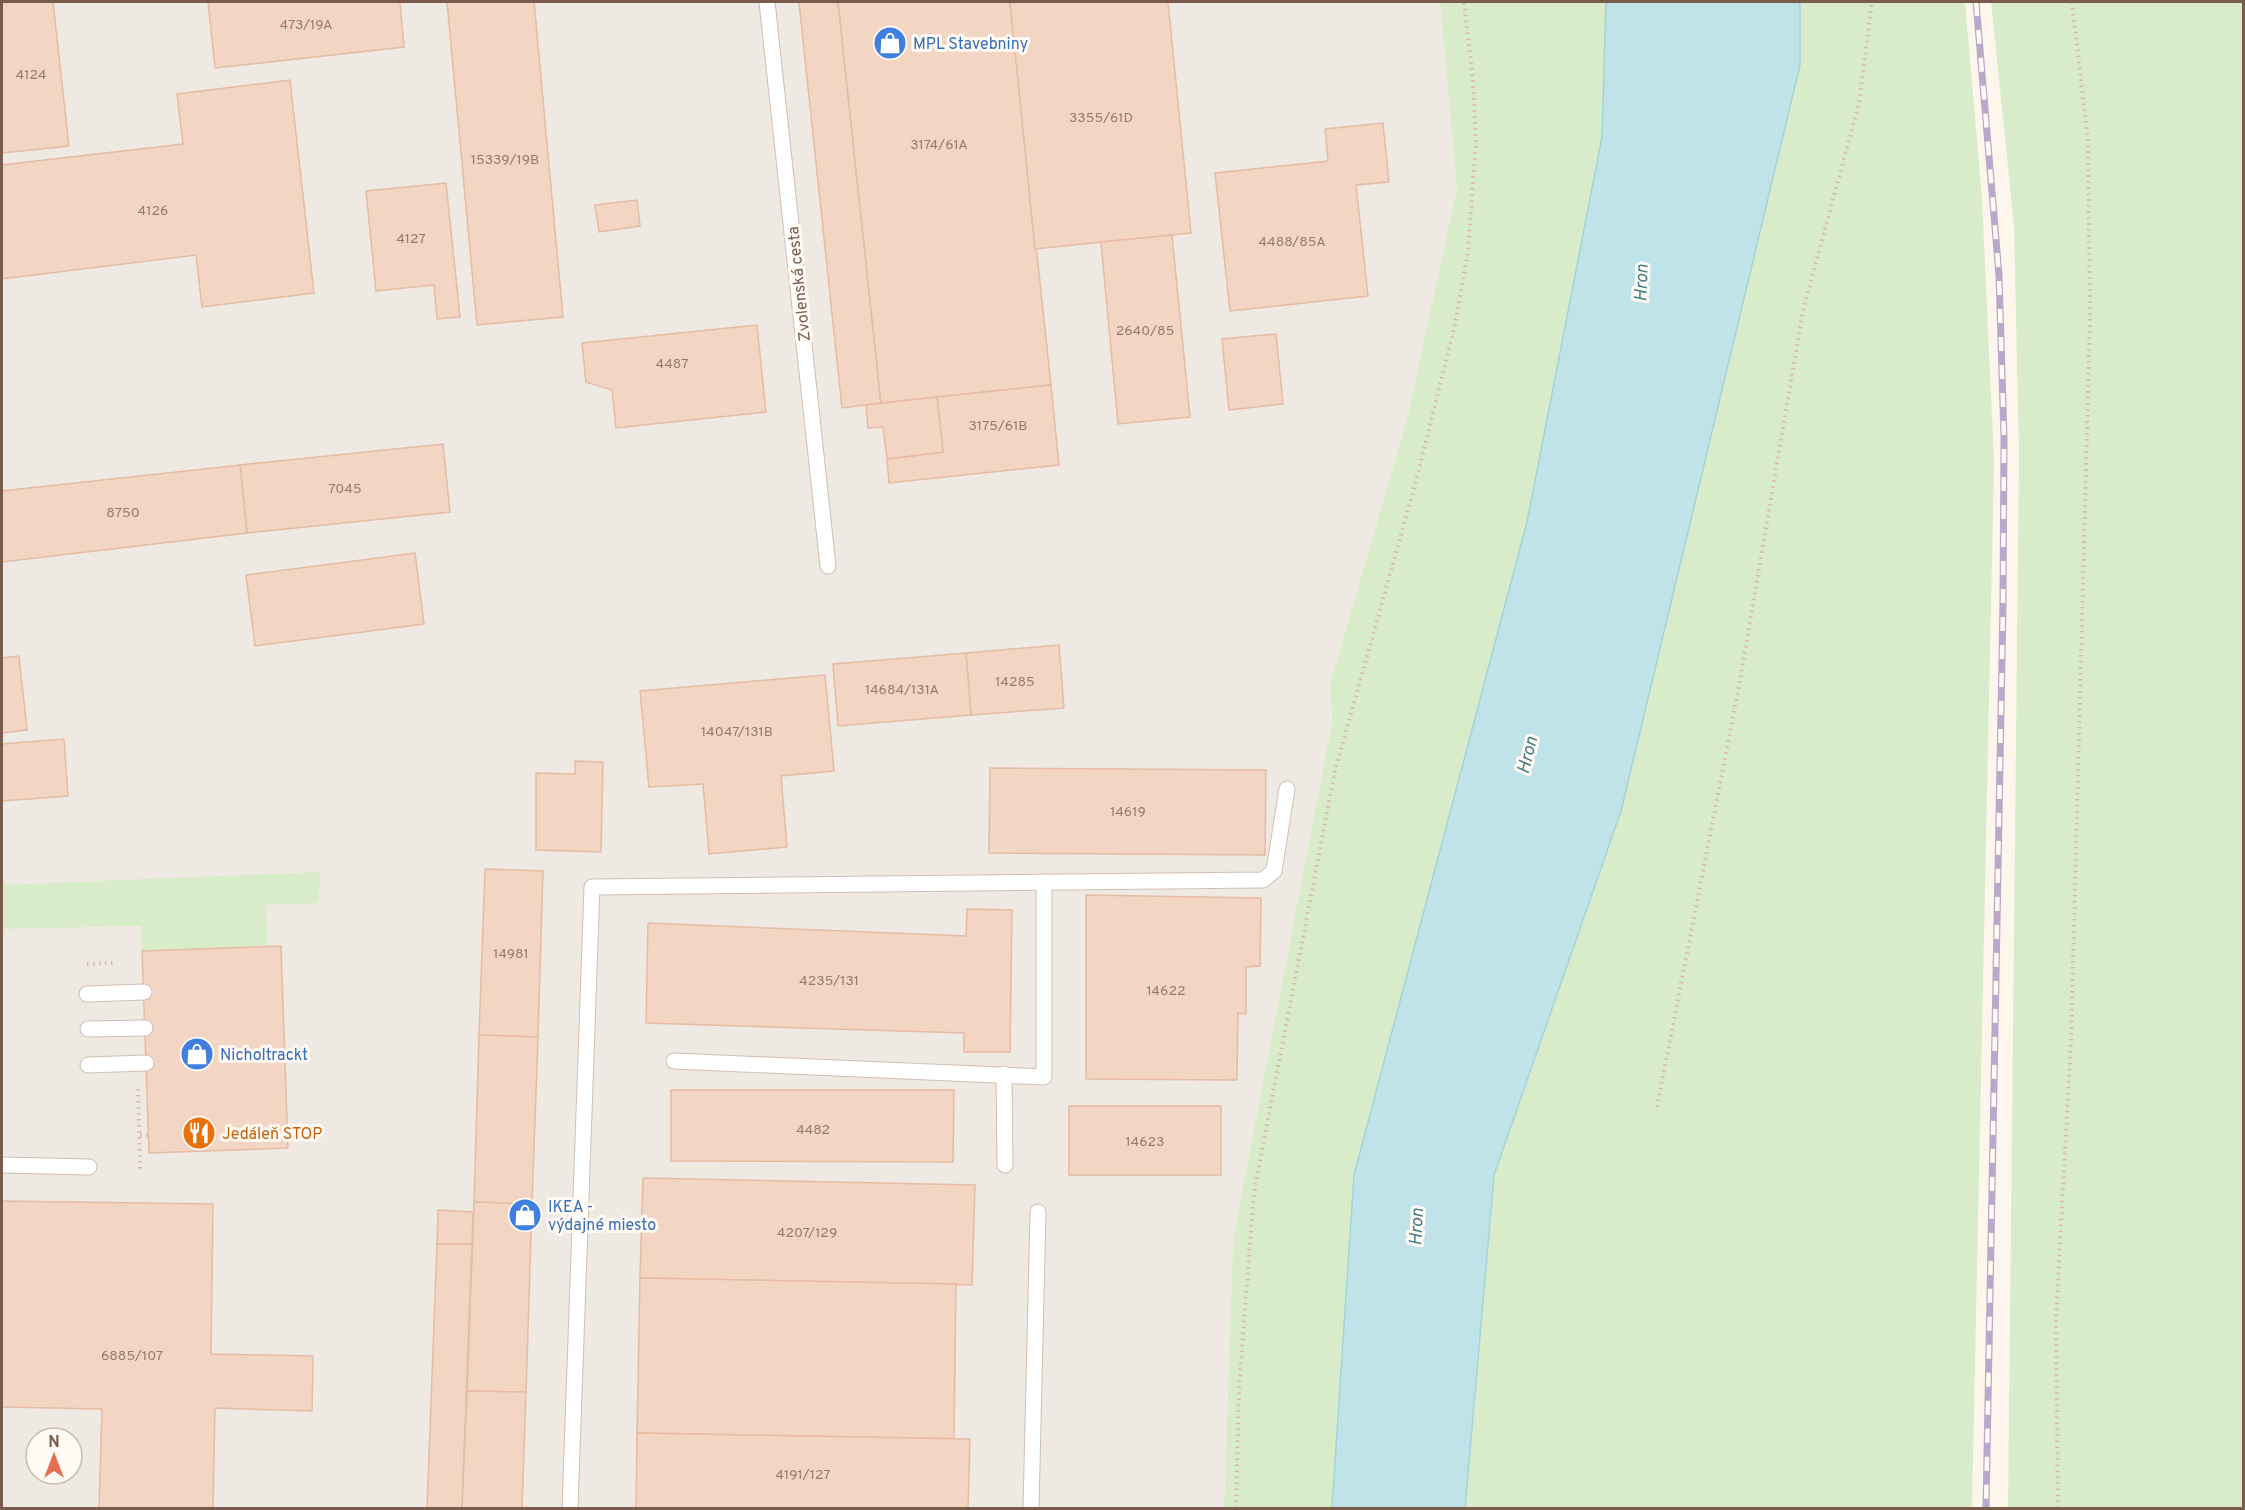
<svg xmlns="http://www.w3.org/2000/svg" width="2245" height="1510" viewBox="0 0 2245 1510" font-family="Overpass,sans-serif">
	<rect width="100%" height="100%" fill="#fdf6ec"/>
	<path fill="#efe9e4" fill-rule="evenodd" d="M 2,2 L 1440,2 L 1457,188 L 1407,419 L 1330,684 L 1332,722 L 1233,1239 L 1224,1508 L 2,1508 ZM 36,1438 L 72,1438 L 72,1474 L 36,1474 Z"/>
	<g fill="#d8ecc9">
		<polygon points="1440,2 1606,2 1602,137 1527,522 1354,1175 1332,1508 1224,1508 1233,1239 1332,722 1330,684 1407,419 1457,188"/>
		<polygon points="1800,2 1965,2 1982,198 1994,461 1972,1508 1465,1508 1494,1175 1621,811 1800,65"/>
		<polygon points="1991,2 2243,2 2243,1508 2008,1508 2019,455 2014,226"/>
		<polygon points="320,872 319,903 266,905 267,946 142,951 141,926 2,929 2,885"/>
	</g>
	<polygon fill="#bfe3e8" stroke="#a5d3da" stroke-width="1.5" points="1606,2 1800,2 1800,65 1621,811 1494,1175 1465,1508 1332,1508 1354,1175 1527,522 1602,137"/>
	<g fill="#f3d5c3" stroke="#e6bba3" stroke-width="1.5">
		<polygon points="2,2 53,2 69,146 2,153"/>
		<polygon points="208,2 400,2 404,47 215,68"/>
		<polygon points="447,2 534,2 563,317 477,325"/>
		<polygon points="799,2 838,2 881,403 842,408"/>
		<polygon points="838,2 1010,2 1051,385 881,403"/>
		<polygon points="1010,2 1168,2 1191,233 1035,249"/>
		<polygon points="290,80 314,293 202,307 196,255 2,279 2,165 183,144 177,94"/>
		<polygon points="1383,123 1389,182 1356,185 1368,296 1230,311 1215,173 1328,161 1325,129"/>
		<polygon points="446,183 460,317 437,319 434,285 376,291 366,191"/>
		<polygon points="637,200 640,226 599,232 595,205"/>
		<polygon points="1172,235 1190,417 1118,424 1101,242"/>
		<polygon points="757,325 766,412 616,428 612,390 586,382 582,343"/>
		<polygon points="1276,334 1283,404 1229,410 1222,339"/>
		<polygon points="1051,385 1059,465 889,483 887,459 943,452 937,397"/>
		<polygon points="937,397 943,452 887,459 883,427 868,428 866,405"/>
		<polygon points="443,444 450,512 247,533 240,465"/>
		<polygon points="240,465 247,533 2,562 2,491"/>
		<polygon points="415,553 424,624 255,646 246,575"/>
		<polygon points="1059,645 1064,708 971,715 966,653"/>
		<polygon points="966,653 971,715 838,726 833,664"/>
		<polygon points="19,656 27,730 2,733 2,658"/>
		<polygon points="825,675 834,771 781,776 787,847 709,854 703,784 649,787 640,691"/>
		<polygon points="64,739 68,796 2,801 2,744"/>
		<polygon points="575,761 603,762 601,852 536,850 536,773 575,774"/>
		<polygon points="990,768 1266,770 1265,855 989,853"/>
		<polygon points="485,869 543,871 538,1037 479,1035"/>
		<polygon points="1086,895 1261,898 1260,966 1246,967 1246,1014 1238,1013 1237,1080 1086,1079"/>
		<polygon points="967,909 1012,910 1010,1052 964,1052 964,1033 646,1023 648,923 966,936"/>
		<polygon points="281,946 288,1148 149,1153 142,951"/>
		<polygon points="479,1035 538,1037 532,1204 474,1202"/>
		<polygon points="671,1090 954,1090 953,1162 671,1161"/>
		<rect x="1069" y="1106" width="152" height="69"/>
		<polygon points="643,1178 975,1185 972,1285 640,1278"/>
		<polygon points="2,1201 213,1204 211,1354 313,1356 312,1411 215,1408 213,1508 99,1508 102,1409 2,1407"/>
		<polygon points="474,1202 532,1204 526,1392 467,1391"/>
		<polygon points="438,1210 473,1212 472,1244 437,1244"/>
		<polygon points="437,1244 472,1244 462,1508 427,1508"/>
		<polygon points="640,1278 956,1284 954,1439 637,1433"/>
		<polygon points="467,1391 526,1392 522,1508 462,1508"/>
		<polygon points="637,1433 970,1439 968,1508 636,1508"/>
	</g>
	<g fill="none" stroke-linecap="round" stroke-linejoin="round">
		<defs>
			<g id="service">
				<polyline points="767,2 828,566"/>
				<polyline points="87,994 144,992"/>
				<polyline points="88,1029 145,1028"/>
				<polyline points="674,1061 1044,1077 1044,882"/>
				<polyline points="88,1065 146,1063"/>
				<polyline points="1004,1074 1005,1165"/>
				<polyline points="2,1165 89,1167"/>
				<polyline points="570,1508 592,887 1263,880 1274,871 1287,789"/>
				<polyline points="1031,1508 1038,1212"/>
			</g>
		</defs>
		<use href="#service" stroke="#d1beb0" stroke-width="17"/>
		<g stroke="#d9b8a5" stroke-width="4" stroke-dasharray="1.5 4.5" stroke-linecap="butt">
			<polyline points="87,964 114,963"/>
			<polyline points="138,1089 140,1169"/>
			<polyline points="1657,1107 1739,686 1803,311 1859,103 1872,2"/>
			<polyline points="140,1135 149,1135"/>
			<polyline points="1236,1508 1239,1387 1254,1192 1335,771 1419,470 1455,325 1468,252 1476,142 1473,81 1464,2"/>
			<polyline points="2058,1508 2056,1318 2071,1040 2090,316 2088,141 2072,2"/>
		</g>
		<use href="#service" stroke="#fff" stroke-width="15"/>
		<defs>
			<polyline id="rail" points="1976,2 1999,275 2004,439 2003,604 1986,1508"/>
		</defs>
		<use href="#rail" stroke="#b9a8c9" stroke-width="7"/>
		<use href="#rail" stroke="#fffaf3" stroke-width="4.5" stroke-dasharray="14" stroke-linecap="butt"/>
	</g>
	<defs>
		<symbol id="shop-disc" viewBox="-11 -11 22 22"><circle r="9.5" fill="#3f7fe0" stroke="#fffaf3"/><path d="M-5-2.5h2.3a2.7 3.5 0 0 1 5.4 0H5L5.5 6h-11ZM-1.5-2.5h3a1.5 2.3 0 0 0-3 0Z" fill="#fff"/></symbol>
		<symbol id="restaurant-disc" viewBox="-11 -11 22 22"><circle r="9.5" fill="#e8710a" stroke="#fffaf3"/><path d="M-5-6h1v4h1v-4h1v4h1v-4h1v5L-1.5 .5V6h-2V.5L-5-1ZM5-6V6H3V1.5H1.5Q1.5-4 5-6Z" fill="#fff"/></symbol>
	</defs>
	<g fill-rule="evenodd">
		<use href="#shop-disc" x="871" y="24" width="38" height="38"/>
		<use href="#shop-disc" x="178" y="1035" width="38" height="38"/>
		<use href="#restaurant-disc" x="180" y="1114" width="38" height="38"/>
		<use href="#shop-disc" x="506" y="1196" width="38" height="38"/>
	</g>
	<g text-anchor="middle" stroke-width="6" stroke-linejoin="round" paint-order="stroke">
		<g font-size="14" fill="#987a6a">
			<text x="306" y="29">473/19A</text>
			<text x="31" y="79">4124</text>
			<text x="1101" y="122">3355/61D</text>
			<text x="939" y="149">3174/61A</text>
			<text x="505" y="164">15339/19B</text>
			<text x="153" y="215">4126</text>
			<text x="411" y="243">4127</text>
			<text x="1292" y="246">4488/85A</text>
			<text x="1145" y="335">2640/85</text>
			<text x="672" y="368">4487</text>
			<text x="998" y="430">3175/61B</text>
			<text x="345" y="493">7045</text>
			<text x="123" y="517">8750</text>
			<text x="1015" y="686">14285</text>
			<text x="902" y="694">14684/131A</text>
			<text x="737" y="736">14047/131B</text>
			<text x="1128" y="816">14619</text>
			<text x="511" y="958">14981</text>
			<text x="829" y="985">4235/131</text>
			<text x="1166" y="995">14622</text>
			<text x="813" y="1134">4482</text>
			<text x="1145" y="1146">14623</text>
			<text x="807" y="1237">4207/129</text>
			<text x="132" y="1360">6885/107</text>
			<text x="803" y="1479">4191/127</text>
		</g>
		<g font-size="16" fill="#366cbe" stroke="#fffaf3" text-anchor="start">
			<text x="913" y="49">MPL Stavebniny</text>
			<text x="220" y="1060">Nicholtrackt</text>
			<text x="548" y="1212">IKEA -<tspan x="548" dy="18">výdajné miesto</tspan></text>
		</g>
		<g font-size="16" fill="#7a5c4d" stroke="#fffaf3">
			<text transform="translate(798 284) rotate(-96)" y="6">Zvolenská cesta</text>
		</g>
		<g font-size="16" fill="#c56008" stroke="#fffaf3" text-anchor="start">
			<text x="222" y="1139">Jedáleň STOP</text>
		</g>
		<g font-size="18" font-style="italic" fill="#437c86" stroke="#fffaf3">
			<text transform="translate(1641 283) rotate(-88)" y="6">Hron</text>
			<text transform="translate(1527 755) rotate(-76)" y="6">Hron</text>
			<text transform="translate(1416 1227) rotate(-87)" y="6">Hron</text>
		</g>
	</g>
	<rect width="2245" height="1510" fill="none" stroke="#7a5c4d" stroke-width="6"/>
	<g transform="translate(54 1456)"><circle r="28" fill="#fffaf3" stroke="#cabbb1" stroke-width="1.5"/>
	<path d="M0-4.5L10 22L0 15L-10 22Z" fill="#e76f51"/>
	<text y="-9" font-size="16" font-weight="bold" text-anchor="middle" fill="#7a5c4d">N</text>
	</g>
</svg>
